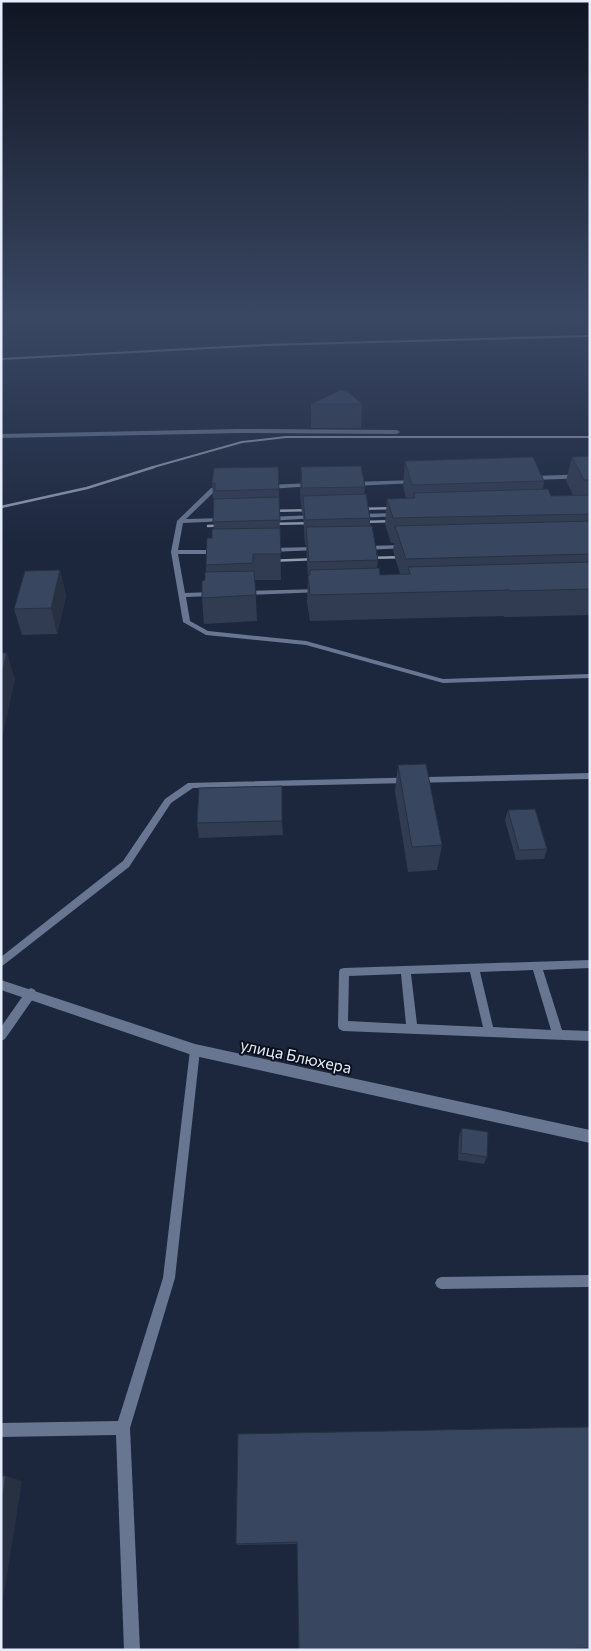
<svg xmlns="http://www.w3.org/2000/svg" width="591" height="1651" viewBox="0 0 591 1651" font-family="Commissioner,sans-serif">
	<rect width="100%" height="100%" fill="#1c273e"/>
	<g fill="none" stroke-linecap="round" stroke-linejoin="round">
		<g fill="#697691" fill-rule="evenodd">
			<polygon points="240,429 397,430 400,432 397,434 240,433 1,438 1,434"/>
			<polygon points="590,474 590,478 533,480 530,478 533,476"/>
			<polygon points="415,480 417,481 417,483 353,486 350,484 353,482"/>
			<polygon points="312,483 315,485 314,486 268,489 265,487 268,485"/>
			<polygon points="222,487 225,489 224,490 215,491 186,519 225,518 227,519 227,521 183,523 178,550 217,550 220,552 217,554 178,554 185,593 212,592 215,594 212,596 186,597 190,621 208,631 306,641 443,679 590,674 590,678 443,683 306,645 206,635 183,622 171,552 177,521 211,488"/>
			<polygon points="397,513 399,514 399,516 358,518 355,516 358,514"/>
			<polygon points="315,515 318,517 317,518 268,521 265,519 268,517"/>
			<polygon points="405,545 407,546 407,548 365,550 362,548 365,546"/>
			<polygon points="317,547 319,548 319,550 270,552 267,550 270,548"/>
			<polygon points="320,589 322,590 322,592 245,595 242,593 245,591"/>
			<polygon points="590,773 590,779 193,788 171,803 129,867 1,967 1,957 123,861 165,799 188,783"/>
			<path d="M 590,960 L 590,968 L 543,970 L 562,1030 L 590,1031 L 590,1041 L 343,1031 L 339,1029 L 338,1026 L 339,972 L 340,969 L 344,968 ZM 533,970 L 551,1030 L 493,1027 L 480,972 ZM 470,972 L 483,1027 L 417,1024 L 411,974 ZM 401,974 L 406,1024 L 348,1021 L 349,976 Z"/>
			<polygon points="31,988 35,990 36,993 35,996 5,1039 1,1041 1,1027 27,990"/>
			<polygon points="195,1045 199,1047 200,1050 175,1278 130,1428 140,1650 124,1650 116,1435 1,1437 1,1423 118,1421 163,1278 190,1050 191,1047"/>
			<polygon points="590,1275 590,1287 441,1289 437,1287 435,1283 437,1279 441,1277"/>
		</g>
		<polygon fill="#697691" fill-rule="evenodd" points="1,980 195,1044 590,1130 590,1143 195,1056 1,990"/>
		<g stroke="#939caf" stroke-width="2">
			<polyline points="1,359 267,345 590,336"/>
			<polyline points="150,468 242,442 286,437 590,437"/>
		</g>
		<g stroke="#939caf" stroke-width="2.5">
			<polyline points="1,507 87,488 154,467"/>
			<polyline points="354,509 399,508"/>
			<polyline points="267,511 317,510"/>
			<polyline points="358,522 400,521"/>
			<polyline points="265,524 318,523"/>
			<polyline points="208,526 228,525"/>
			<polyline points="364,558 409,557"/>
			<polyline points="266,561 319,559"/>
		</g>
	</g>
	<g fill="#313c52">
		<polygon points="311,404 362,404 361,428 311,428"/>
		<polygon points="590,456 590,615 504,617 504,616 310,621 307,602 308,577 306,545 305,545 303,514 302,514 300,492 301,467 365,487 364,494 370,518 370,526 378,560 377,568 380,575 400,574 393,551 394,543 391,543 385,524 387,499 406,499 403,486 405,461 544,481 543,489 551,496 573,495 566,481 572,457"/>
		<polygon points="212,483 279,489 281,580 255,580 257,621 204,624 202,598 206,572 206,565 214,529 213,522 214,507"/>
		<polygon points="60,570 66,596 57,634 22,635 14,609"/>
		<polygon points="398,765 442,845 437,870 408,872 395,791"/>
		<polygon points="508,810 547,849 544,859 516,860 505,820"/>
		<polygon points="282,821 283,835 199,838 197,823"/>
		<polygon points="462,1128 487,1157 484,1164 458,1160 459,1136"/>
		<polygon points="590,1427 297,1544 239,1545 236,1544"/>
	</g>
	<g fill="#283142">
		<polygon points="60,570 66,596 57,634 51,608"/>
		<polygon points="7,653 15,679 1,744 1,677"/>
		<polygon points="6,1476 22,1481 1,1612 1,1507"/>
	</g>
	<g fill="#39465f" stroke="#283142">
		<polygon points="341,390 348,392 362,404 311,404"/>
		<polygon points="590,456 590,480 584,480 572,457"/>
		<polygon points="533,457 544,481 412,485 405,461"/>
		<polygon points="361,466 365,487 302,488 301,467"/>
		<polygon points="278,467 279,489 215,491 215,483 212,483 214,468"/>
		<polygon points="548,489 551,496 590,495 590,514 393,518 387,499 415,498 414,493"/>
		<polygon points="366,494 370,518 305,520 303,496"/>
		<polygon points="279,497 280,520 213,522 214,499"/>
		<polygon points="590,521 590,554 406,559 395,526"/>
		<polygon points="372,526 378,560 309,562 306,527"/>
		<polygon points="280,528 281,554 253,554 253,563 206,565 207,538 212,538 212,529"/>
		<polygon points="590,562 590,589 510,591 510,590 310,595 308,576 310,575 310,570 379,568 380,575 410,574 408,567"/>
		<polygon points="60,570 51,608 14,609 25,571"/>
		<polygon points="254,571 256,595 202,598 202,581 205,580 205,572"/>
		<polygon points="1,653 7,653 1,677"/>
		<polygon points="426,764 442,845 412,847 398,765"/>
		<polygon points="282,786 282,821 197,823 199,788"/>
		<polygon points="535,809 547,849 519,850 508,810"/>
		<polygon points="462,1128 488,1132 487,1157 461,1153"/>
		<polygon points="590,1427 590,1648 521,1650 299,1650 297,1542 236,1544 238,1434"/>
		<polygon points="1,1476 6,1476 1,1507"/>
	</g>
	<linearGradient id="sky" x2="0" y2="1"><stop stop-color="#0f1522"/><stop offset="0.58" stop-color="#3a4763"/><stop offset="1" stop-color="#3a4763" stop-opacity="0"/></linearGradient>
	<rect width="591" height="546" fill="url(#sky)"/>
	<g text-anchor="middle" stroke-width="4" stroke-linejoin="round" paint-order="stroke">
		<g font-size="16" fill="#e5edfd" stroke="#0b101a">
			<text transform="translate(296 1056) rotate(12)" y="6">улица Блюхера</text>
		</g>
	</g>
	<rect width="591" height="1651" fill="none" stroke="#e5edfd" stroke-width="5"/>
</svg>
